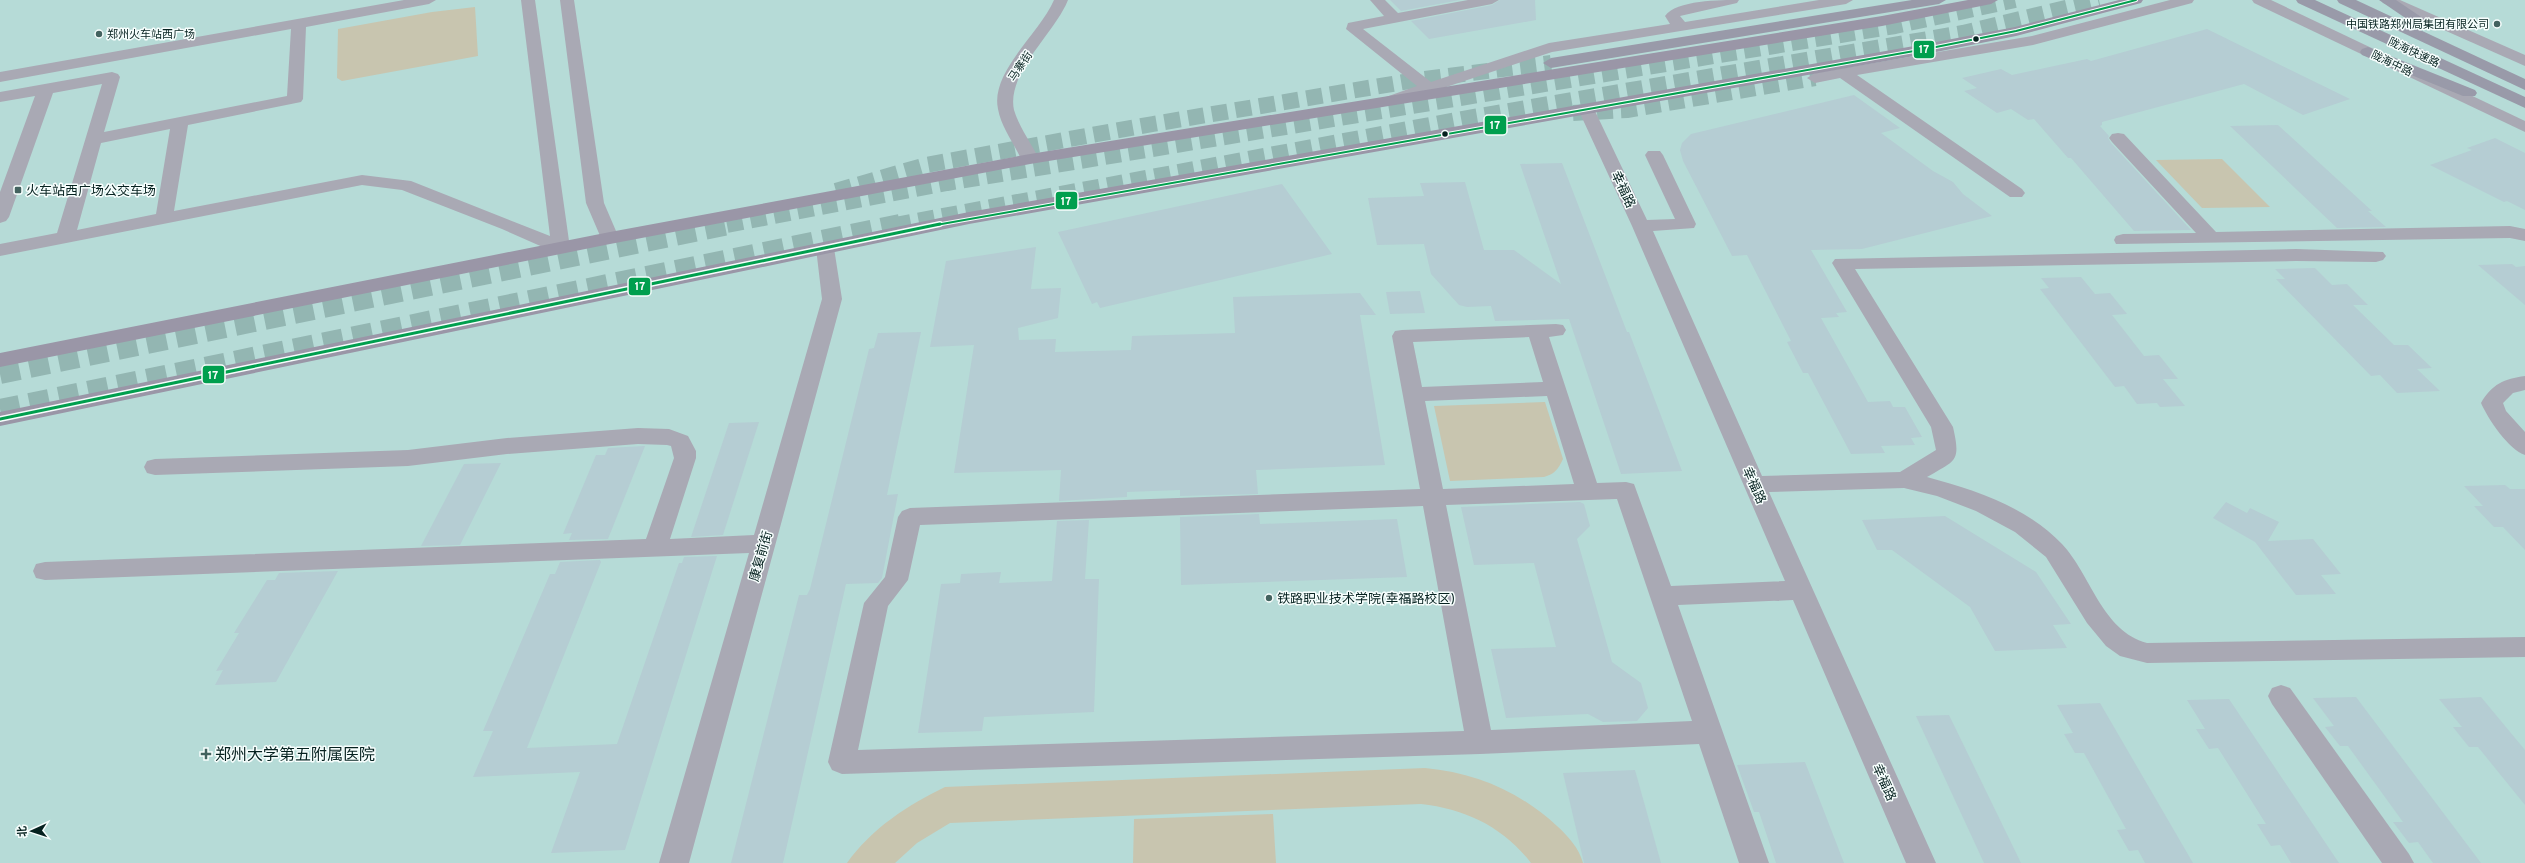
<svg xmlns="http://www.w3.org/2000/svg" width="2525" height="863" viewBox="0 0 2525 863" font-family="Overpass,'Noto Sans SC',sans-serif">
	<rect width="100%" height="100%" fill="#b6dbd7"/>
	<g fill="#c8c5af">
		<polygon points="475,7 478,56 342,81 337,78 338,29 432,12"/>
		<polygon points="2222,159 2270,207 2202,208 2156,160"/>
		<path d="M 1545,402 L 1563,459 C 1558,470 1554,474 1544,477 L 1450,481 L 1434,406 Z"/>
		<path d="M 1425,768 C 1476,773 1519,791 1557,826 C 1568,836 1579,848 1583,863 L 1531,863 C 1503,827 1466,809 1421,804 L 950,823 L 917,843 L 895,863 L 847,863 C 872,828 908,805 945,787 Z"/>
		<polygon points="1273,814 1276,863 1133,863 1134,819"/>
	</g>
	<g fill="#b5cdd3">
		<polygon points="1390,0 1460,0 1401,11"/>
		<polygon points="1500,0 1535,0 1536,20 1429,39 1411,21 1492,5"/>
		<polygon points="2207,29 2350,99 2303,115 2244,84 2102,122 2102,125 2100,126 2109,136 2108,138 2111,143 2191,230 2134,231 2071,158 2068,158 2034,119 2028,120 2011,109 1997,113 1964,91 1977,88 1962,78 2001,69 2012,75 2087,59 2091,61"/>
		<polygon points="1854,95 1900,128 1881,133 1933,171 1953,182 1963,194 1992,216 1862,249 1811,250 1847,312 1836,313 1839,317 1821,318 1868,402 1890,401 1893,407 1905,407 1922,437 1911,438 1915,445 1881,446 1885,453 1851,454 1808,373 1803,373 1787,342 1791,341 1747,255 1732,256 1683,161 1680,150 1682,143 1691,134"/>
		<polygon points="2278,125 2372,211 2368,211 2386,227 2337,228 2230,126"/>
		<polygon points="2495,138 2525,153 2525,210 2507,201 2504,202 2430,165 2472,150 2467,148"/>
		<polygon points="1562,163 1627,332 1629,332 1682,471 1621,474 1569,319 1495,321 1491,306 1467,307 1459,305 1431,274 1424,244 1377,245 1368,198 1424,196 1420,183 1465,182 1484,250 1514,250 1561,284 1520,164"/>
		<polygon points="1282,184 1332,254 1100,308 1097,302 1092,304 1058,232"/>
		<polygon points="1036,247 1031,289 1061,288 1058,318 1018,328 1019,340 1056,339 1055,352 1131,350 1132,336 1235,333 1233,297 1360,293 1376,315 1360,315 1385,465 1256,470 1258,494 1180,496 1180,490 1127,492 1127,497 1059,501 1061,470 954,473 974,345 930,347 946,261"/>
		<polygon points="2512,264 2516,267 2525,266 2525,305 2478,265"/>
		<polygon points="2315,268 2332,285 2347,284 2368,305 2353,305 2394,345 2408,345 2432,368 2417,369 2440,391 2397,393 2380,375 2371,376 2276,279 2285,279 2275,269"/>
		<polygon points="2081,277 2095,294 2110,293 2127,314 2112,315 2144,356 2159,355 2178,379 2163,379 2185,406 2160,407 2157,403 2137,404 2124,386 2115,387 2040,289 2049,288 2041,278"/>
		<polygon points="1420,291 1425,313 1390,314 1386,292"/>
		<polygon points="921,332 887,495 898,494 882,578 878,583 846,584 783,863 731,863 799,595 807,595 810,589 869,349 874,348 878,333"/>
		<polygon points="759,422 723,535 691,537 729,423"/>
		<polygon points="645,446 608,539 569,540 572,533 563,534 596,455 605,455 608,448"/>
		<polygon points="501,463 460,545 421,546 464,464"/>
		<polygon points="2505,485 2510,489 2525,489 2525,550 2503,527 2494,527 2474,506 2483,506 2464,486"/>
		<polygon points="1580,502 1584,504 1590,526 1577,539 1612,662 1641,683 1648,708 1637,721 1603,722 1588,714 1506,718 1491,649 1556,647 1534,563 1474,565 1461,507"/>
		<polygon points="2226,502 2247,513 2250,508 2279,522 2268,541 2313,539 2341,574 2321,575 2336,594 2296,595 2255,542 2213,518"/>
		<polygon points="1259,514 1260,524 1397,519 1407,577 1181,585 1180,517"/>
		<polygon points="1945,516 2036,572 2071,624 2053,625 2067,648 1995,651 1970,607 1892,550 1877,550 1862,520"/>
		<polygon points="1089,520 1085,579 1099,579 1094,712 984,717 982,731 918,733 941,584 960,583 961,574 1001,572 999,583 1052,581 1057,521"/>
		<polygon points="717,556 625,850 551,853 580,772 473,777 493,731 483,731 550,574 555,574 560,562 600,560 601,562 527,748 617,744 679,563 682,563 684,557"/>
		<polygon points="338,571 276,682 215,685 223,670 216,671 239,633 234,633 267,580 275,580 279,573"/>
		<polygon points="2356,697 2481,863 2433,863 2418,842 2409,843 2393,822 2403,822 2348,746 2340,746 2325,727 2334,726 2313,698"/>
		<polygon points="2481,697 2525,750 2525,805 2478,747 2469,747 2453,727 2462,727 2439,699"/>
		<polygon points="2229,699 2339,863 2291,863 2280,845 2271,846 2257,824 2266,824 2218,748 2209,749 2196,729 2205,729 2187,700"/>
		<polygon points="2100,703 2193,863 2145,863 2138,850 2129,851 2117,830 2126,829 2084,753 2075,753 2064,734 2073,733 2057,705"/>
		<polygon points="1949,715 2021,863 1984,863 1916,716"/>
		<polygon points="1805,762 1844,863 1776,863 1759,812 1754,812 1737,765"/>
		<polygon points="1635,770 1661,863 1584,863 1563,773"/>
	</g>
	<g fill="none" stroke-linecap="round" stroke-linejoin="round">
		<g stroke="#93b6b2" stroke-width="16" stroke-dasharray="16 8" stroke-linecap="butt">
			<polyline points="1573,113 1627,110 1815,78"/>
			<polyline points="836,191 926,165 1153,124 1416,80 1551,63"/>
			<polyline points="727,225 947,183 1895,26 2015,0"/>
			<polyline points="895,225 1462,119 1963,33 2099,0"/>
		</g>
		<g stroke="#93b6b2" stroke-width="20" stroke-dasharray="20 10" stroke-linecap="butt">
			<polyline points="0,374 733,224"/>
			<polyline points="0,409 900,224"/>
		</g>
		<g fill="#a9a9b4" fill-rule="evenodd">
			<path d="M 404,0 L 436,0 L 429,4 L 306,27 L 303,99 L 301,102 L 188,125 L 174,211 L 362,175 L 411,181 L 550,236 L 521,0 L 535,0 L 570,248 L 568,252 L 554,252 L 502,229 L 402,190 L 362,185 L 0,256 L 0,244 L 57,233 L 102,84 L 53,93 L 9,217 L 6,221 L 0,223 L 0,192 L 35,96 L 0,102 L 0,92 L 112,72 L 118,74 L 120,77 L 104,132 L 287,96 L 291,29 L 0,82 L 0,72 ZM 170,129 L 156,214 L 77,230 L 101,143 Z"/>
			<polygon points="560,0 574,0 604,203 619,238 617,242 603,242 601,238 586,203"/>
			<path d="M 1054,0 L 1068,0 C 1055,33 1006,73 1014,110 C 1019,127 1031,143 1039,159 L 1036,163 L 1024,163 L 1021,159 C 1014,143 1001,127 998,109 C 990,72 1040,33 1054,0 Z"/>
			<path d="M 1370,0 L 1385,0 L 1398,13 L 1468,0 L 1499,0 L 1492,4 L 1363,29 L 1431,82 L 1549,43 L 1670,24 L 1665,16 C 1676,0 1721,0 1739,0 L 1737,3 L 1680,16 L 1685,22 L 1819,0 L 1853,0 L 1846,4 L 1552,52 L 1389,106 L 1383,104 L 1381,101 L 1383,98 L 1417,86 L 1346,29 L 1348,23 L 1384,16 Z"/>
			<polygon points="2170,0 2194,0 2192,3 2033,45 1857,75 2022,189 2025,193 2022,197 2010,197 1840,78 1815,83 1807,78 1815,73 2032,36"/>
			<polygon points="2252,0 2271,0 2525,121 2525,132 2254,3"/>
			<polygon points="2381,0 2400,0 2525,55 2525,66 2383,3"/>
			<path d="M 1586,104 L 1594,109 L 1647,220 L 1675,219 L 1645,155 L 1648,151 L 1660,151 L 1663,155 L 1696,224 L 1694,228 L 1653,231 L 1762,476 L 1900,472 L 1936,450 L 1931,427 L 1832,263 L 1835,259 L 2296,249 L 2383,252 L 2386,256 L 2383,260 L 2376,262 L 2296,261 L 1855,269 L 1953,427 C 1961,462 1956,460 1927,477 C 1975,490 2027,507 2062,544 C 2091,575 2102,631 2147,643 L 2525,637 L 2525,657 L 2147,663 L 2120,656 L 2106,646 L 2087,623 L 2046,557 L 2015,532 L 1976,511 L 1937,496 L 1904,488 L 1769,492 L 1936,863 L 1906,863 L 1793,600 L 1678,605 L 1769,863 L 1739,863 L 1699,744 L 1480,754 L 842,774 L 832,770 L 828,762 L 864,603 L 885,577 L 898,517 L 902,511 L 910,508 L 1420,489 L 1392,336 L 1395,331 L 1402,330 L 1556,324 L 1563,325 L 1566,330 L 1563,335 L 1549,337 L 1597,483 L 1626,482 L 1634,484 L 1671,586 L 1785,581 L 1632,226 L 1578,109 ZM 1529,337 L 1543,382 L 1422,387 L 1413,342 ZM 1547,396 L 1574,484 L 1443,489 L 1425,401 ZM 1617,499 L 1692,721 L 1491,730 L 1446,505 ZM 1423,506 L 1464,731 L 858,750 L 888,606 L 908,580 L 920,525 Z"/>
			<polygon points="2118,133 2124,134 2216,232 2510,226 2525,229 2525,241 2510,238 2116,244 2114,240 2116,236 2123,234 2196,233 2112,142 2109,138 2112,134"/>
			<polygon points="825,242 832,244 834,248 842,299 689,863 659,863 749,553 45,580 36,578 33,571 36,564 45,562 646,539 674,458 671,446 667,445 638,444 507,454 408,466 155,475 147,473 144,467 147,461 155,459 408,450 507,438 638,428 669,429 688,436 696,451 696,458 670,539 754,535 822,299 816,248 818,244"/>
			<path d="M 2525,376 L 2525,390 L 2513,393 L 2503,403 L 2506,411 L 2525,432 L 2525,455 C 2509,450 2488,419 2481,403 C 2492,384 2504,379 2525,376 Z"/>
			<polygon points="2281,685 2290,688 2409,854 2414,863 2382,863 2272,704 2268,696 2272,688"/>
		</g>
		<g fill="#9a96a7" fill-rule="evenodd">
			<polygon points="1968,0 1998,0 1991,4 1882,26 1030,164 610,244 0,367 0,353 610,232 1030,154 1882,16"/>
			<polygon points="2119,0 2143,0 2141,3 2016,36 1931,53 969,224 0,426 0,412 969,212 1931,43 2015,27"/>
		</g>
		<g fill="#999aa9" fill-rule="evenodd">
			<polygon points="1912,0 1946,0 1939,4 1551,68 1543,63 1551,58"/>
			<polygon points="2296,0 2315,0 2525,97 2525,108 2298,3"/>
			<polygon points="2337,0 2356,0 2525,79 2525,90 2339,3"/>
			<polygon points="2379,0 2396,0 2430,23 2422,28 2417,26"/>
			<polygon points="2368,47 2475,90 2477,93 2475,96 2463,96 2362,55 2360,52 2362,49"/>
		</g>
		<defs>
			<polyline id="bus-1-far1" points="936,225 1931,48 2016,31 2136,0"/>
			<polyline id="bus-1" points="0,419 940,224"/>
		</defs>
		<use href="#bus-1-far1" stroke="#f7fefd" stroke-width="4"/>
		<use href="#bus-1" stroke="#f7fefd" stroke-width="6"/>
		<use href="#bus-1-far1" stroke="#009f4e" stroke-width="2"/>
		<use href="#bus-1" stroke="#009f4e" stroke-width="3"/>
	</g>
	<g fill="#43625f" stroke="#f7fefd" stroke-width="1.5">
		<circle cx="2497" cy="24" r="4"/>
		<circle cx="99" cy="34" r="4"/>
		<rect x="14" y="186" width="8" height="8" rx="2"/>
		<circle cx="1269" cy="598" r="4"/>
		<path d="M204 748h4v4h4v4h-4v4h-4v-4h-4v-4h4z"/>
	</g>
	<g fill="#05211f" stroke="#f7fefd" stroke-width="1.5">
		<circle cx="1976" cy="39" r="3.5"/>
		<circle cx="1445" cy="134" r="3.5"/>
	</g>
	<g text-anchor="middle" stroke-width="3" stroke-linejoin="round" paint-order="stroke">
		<g font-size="11" fill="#05211f" stroke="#f7fefd" text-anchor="end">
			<text x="2489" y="28">中国铁路郑州局集团有限公司</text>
			<text x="107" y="38" text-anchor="start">郑州火车站西广场</text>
		</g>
		<g font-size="11" fill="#05211f" stroke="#f7fefd">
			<text transform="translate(2414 52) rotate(25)" y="4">陇海快速路</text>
			<text transform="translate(2392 63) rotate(26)" y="4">陇海中路</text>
			<text transform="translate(1020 66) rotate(-56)" y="4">马寨街</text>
		</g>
		<g font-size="13" fill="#05211f" stroke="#f7fefd">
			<text transform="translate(1624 189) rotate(65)" y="5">幸福路</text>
			<text transform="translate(1755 485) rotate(66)" y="5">幸福路</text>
			<text transform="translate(760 556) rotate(-74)" y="5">康复前街</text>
			<text transform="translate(1885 782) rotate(66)" y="5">幸福路</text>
		</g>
		<g font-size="13" fill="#05211f" stroke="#f7fefd" text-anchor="start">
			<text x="26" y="195">火车站西广场公交车场</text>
			<text x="1277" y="603">铁路职业技术学院(幸福路校区)</text>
		</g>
		<g font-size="16" fill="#05211f" stroke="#f7fefd" text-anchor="start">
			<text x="215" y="760">郑州大学第五附属医院</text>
		</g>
	</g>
	<g stroke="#f7fefd" stroke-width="1.5">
		<rect x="1913" y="40" width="22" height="19" rx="4" fill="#009f4e"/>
		<rect x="1484" y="115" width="23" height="20" rx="4" fill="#009f4e"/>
		<rect x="1055" y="191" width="23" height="19" rx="4" fill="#009f4e"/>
		<rect x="628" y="277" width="23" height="19" rx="4" fill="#009f4e"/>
		<rect x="202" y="365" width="23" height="19" rx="4" fill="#009f4e"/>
	</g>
	<g font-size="11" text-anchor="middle" font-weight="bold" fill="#fff">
		<text x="1924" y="53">17</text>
		<text x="1495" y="129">17</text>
		<text x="1066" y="205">17</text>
		<text x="640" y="290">17</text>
		<text x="213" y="379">17</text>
	</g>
	<g transform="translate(32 831) rotate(267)" stroke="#f7fefd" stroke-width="3" paint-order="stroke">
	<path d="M0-3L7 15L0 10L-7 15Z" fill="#05211f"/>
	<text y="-6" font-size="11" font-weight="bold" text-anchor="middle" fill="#05211f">北</text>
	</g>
</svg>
